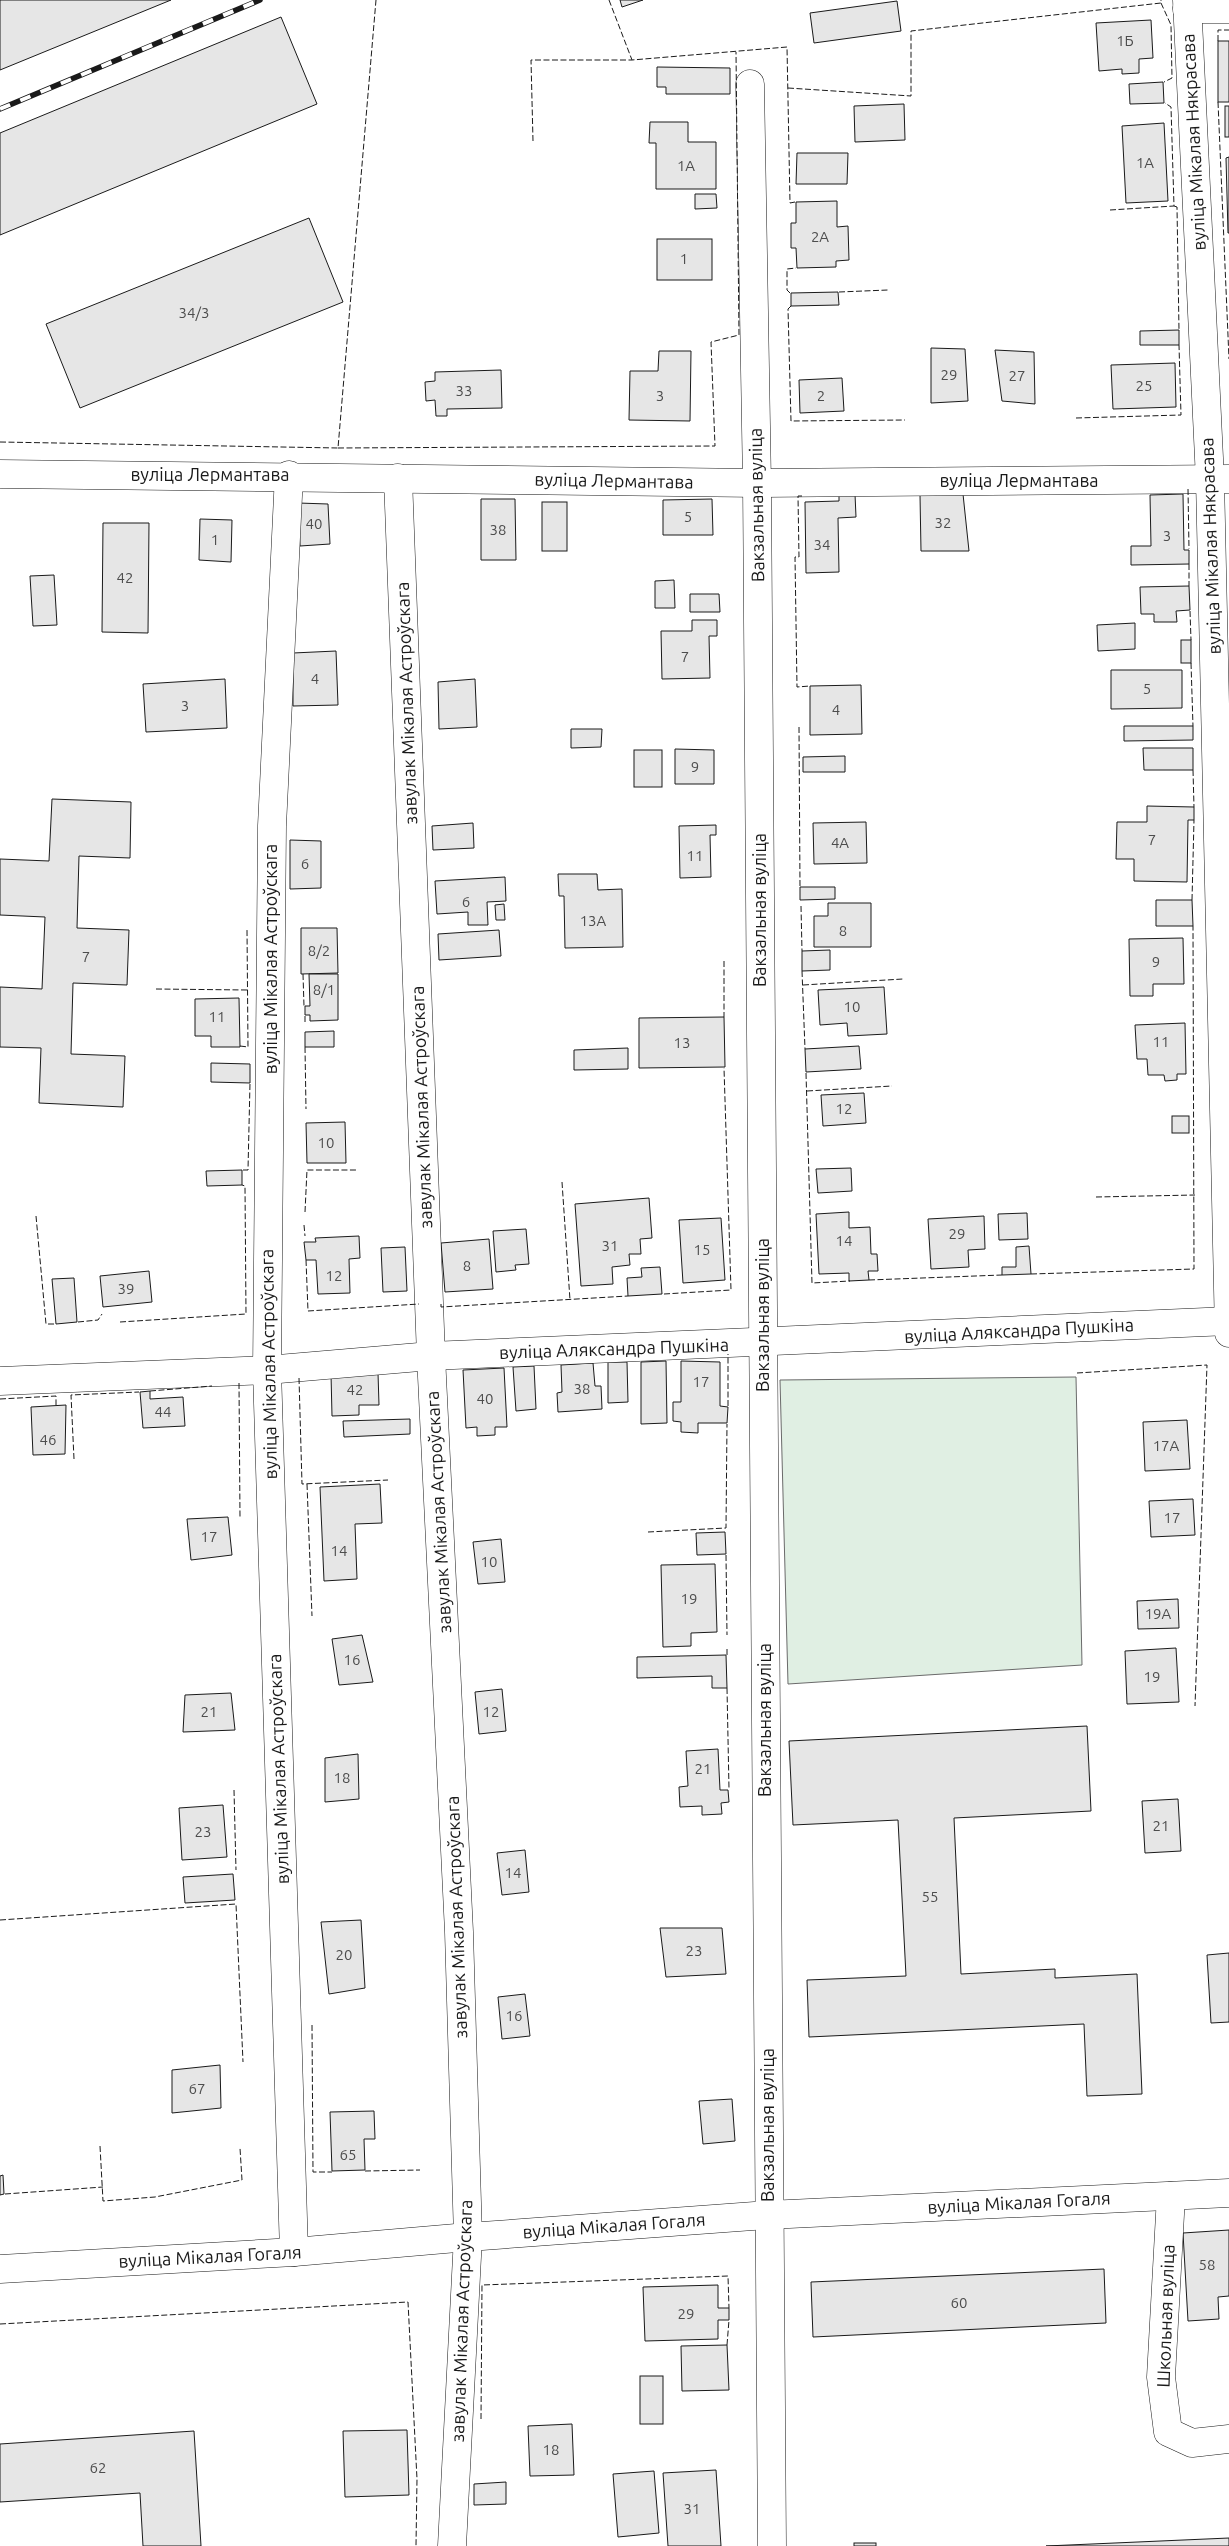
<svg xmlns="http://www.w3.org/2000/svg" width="1229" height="2546" viewBox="0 0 1229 2546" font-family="Ubuntu,sans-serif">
	<rect width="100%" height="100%" fill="#fff"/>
	<polygon fill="#e0efe3" stroke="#6a6a6a" points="1076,1377 1082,1665 788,1684 780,1380"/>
	<g fill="#e6e6e6" stroke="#1a1a1a">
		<polygon points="0,0 171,0 0,70"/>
		<polygon points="620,0 643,0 622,7"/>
		<polygon points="897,1 901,31 814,43 810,13"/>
		<polygon points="281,17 317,104 0,235 0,133"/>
		<polygon points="1151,20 1153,58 1139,59 1139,73 1122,74 1122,69 1099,71 1096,23"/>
		<rect x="1218" y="41" width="11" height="61"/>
		<polygon points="657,67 730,68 730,94 666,94 666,87 657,87"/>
		<polygon points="1163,82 1164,103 1130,104 1129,84"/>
		<polygon points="904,104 905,140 855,142 854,106"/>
		<rect x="1225" y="106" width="4" height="31"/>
		<polygon points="650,122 688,122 688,142 716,142 716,189 656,189 656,143 649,143"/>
		<polygon points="1164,123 1168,201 1126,203 1122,126"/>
		<polygon points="797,153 848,153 847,184 796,184"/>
		<polygon points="1229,157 1229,233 1228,233 1226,158"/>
		<polygon points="695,194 716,194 717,208 695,209"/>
		<polygon points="837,201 837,227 848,226 849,260 836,261 836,267 797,268 796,248 791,248 791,223 796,223 796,202"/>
		<polygon points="309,218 343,302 80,408 46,324"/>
		<rect x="657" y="239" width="55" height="41"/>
		<polygon points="838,292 839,305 791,306 791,293"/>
		<polygon points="1179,330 1179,345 1140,345 1140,331"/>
		<polygon points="931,348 965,349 968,401 931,403"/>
		<polygon points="995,350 1034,352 1035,404 1002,401"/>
		<polygon points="659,351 691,351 690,421 629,420 630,371 658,371"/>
		<polygon points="1175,363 1176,407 1113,409 1111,365"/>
		<polygon points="501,370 502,408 447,409 447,416 436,416 435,400 426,401 425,382 435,381 435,372"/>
		<polygon points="842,378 844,411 800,413 799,380"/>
		<polygon points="855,494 856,517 838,518 839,572 806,573 805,502 839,501 839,495"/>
		<polygon points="963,494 969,551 921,551 920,495"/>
		<polygon points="1183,494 1184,550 1189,550 1189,564 1131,565 1131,546 1151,546 1150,495"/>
		<polygon points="481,499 515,499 516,560 481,560"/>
		<polygon points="712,499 713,535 663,535 663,500"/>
		<rect x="542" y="502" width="25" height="49"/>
		<polygon points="298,503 328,504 330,544 300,546"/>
		<polygon points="200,519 232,520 231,562 199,560"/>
		<polygon points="103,523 149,523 148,633 102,632"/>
		<polygon points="54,575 57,625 33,626 30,576"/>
		<polygon points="674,580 675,608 655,608 655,581"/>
		<polygon points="1189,586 1190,610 1176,611 1177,622 1154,622 1154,614 1141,614 1140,587"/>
		<polygon points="690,594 719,594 720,612 690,612"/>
		<polygon points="692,620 717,620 717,636 709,636 710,678 662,679 661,631 692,631"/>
		<polygon points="1135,623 1135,649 1098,651 1097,625"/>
		<rect x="1181" y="640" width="10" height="23"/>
		<polygon points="336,651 338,705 293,706 293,653"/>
		<polygon points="1111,670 1182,670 1182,708 1111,709"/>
		<polygon points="225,679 227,728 146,732 143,684"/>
		<polygon points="475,679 477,727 439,729 438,682"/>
		<polygon points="861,685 862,734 810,735 810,686"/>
		<polygon points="1124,726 1193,726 1193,740 1124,741"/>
		<polygon points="571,729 602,729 601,747 571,748"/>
		<polygon points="1143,748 1193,748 1193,770 1144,770"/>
		<polygon points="675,749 714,750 714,784 675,784"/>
		<rect x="634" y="750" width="28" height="37"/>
		<polygon points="845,756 845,772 803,772 803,757"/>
		<polygon points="52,799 131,802 130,858 79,856 77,928 129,930 127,985 73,983 71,1054 125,1056 123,1107 39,1103 41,1048 0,1047 0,987 42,989 45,917 0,915 0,859 49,861"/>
		<polygon points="1147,806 1194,807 1194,820 1188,820 1187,882 1134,881 1134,859 1116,859 1117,822 1147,822"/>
		<polygon points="866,822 867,863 814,864 813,823"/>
		<polygon points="473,823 474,848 433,850 432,826"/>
		<polygon points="716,825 716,835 710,835 711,877 680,878 679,826"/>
		<polygon points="290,840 321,841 321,888 290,889"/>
		<polygon points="558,874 597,874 598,890 622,889 623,947 565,948 564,896 559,896"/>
		<polygon points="505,877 506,901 487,902 488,925 468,925 468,912 437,914 435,881"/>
		<polygon points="800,887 835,887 835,899 800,900"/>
		<polygon points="1156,900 1192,900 1193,926 1156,926"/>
		<polygon points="828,903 871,903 871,947 814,947 814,916 828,916"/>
		<polygon points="504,904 505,920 496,920 495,905"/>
		<polygon points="301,928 337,928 338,973 301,974"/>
		<polygon points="499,930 501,956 439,960 438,934"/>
		<polygon points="1183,938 1184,984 1153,984 1153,996 1130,996 1129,939"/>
		<polygon points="830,950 830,970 802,971 802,951"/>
		<polygon points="309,974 338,974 338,1020 310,1021 310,1015 305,1015 305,1006 310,1006"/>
		<polygon points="884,987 887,1034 848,1036 847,1023 820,1025 818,990"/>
		<polygon points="239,998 240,1047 211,1047 211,1036 195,1036 195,999"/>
		<polygon points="724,1017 725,1067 639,1068 639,1018"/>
		<polygon points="1185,1023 1186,1074 1177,1074 1177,1080 1165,1081 1164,1075 1148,1075 1147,1059 1137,1059 1135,1025"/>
		<polygon points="334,1031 334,1047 305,1047 305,1032"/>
		<polygon points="859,1046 861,1069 806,1072 805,1049"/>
		<polygon points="628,1048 628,1069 574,1070 574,1050"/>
		<polygon points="211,1063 250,1064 250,1083 211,1082"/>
		<polygon points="864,1093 866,1123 823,1126 821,1095"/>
		<rect x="1172" y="1116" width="17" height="17"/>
		<polygon points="345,1122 346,1163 307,1163 306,1123"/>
		<polygon points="851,1168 852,1191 818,1193 816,1169"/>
		<polygon points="242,1170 242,1185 207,1186 206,1171"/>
		<polygon points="649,1198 652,1238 640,1239 641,1254 629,1254 630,1265 612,1267 613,1284 581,1286 575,1204"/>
		<polygon points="849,1212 849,1228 870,1227 871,1254 877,1254 878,1271 868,1271 869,1280 849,1281 849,1273 819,1274 816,1214"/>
		<polygon points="1027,1213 1028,1239 999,1240 998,1214"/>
		<polygon points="984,1216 985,1249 968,1250 969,1267 931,1269 928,1219"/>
		<polygon points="721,1218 725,1280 683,1283 679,1220"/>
		<polygon points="526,1229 529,1264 515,1265 516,1270 496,1272 493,1231"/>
		<polygon points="359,1236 360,1258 349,1259 350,1293 318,1294 316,1260 306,1260 304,1242 316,1242 315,1238"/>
		<polygon points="489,1239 493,1289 445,1292 441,1243"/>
		<polygon points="1029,1246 1031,1274 1002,1275 1002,1267 1016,1267 1016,1247"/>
		<polygon points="405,1247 407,1291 383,1292 381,1248"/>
		<polygon points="660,1267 662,1294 628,1296 627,1278 642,1277 641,1268"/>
		<polygon points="149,1271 152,1302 103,1307 100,1276"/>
		<polygon points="74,1278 77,1322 56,1324 52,1279"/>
		<polygon points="666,1361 667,1423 641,1424 641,1362"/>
		<polygon points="681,1361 720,1362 720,1406 728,1407 727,1423 698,1423 698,1433 681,1432 681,1422 673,1421 673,1402 681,1402"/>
		<polygon points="608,1362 627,1362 628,1402 608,1403"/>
		<polygon points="593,1363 595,1386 601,1386 602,1409 558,1412 557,1393 562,1392 561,1365"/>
		<polygon points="534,1366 536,1409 516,1411 513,1367"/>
		<polygon points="504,1368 507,1427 495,1427 495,1435 477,1436 477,1427 466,1428 463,1370"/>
		<polygon points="378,1373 379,1405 359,1405 359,1415 332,1416 331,1374"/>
		<polygon points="150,1391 150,1399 183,1397 185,1426 143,1428 140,1392"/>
		<polygon points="66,1405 65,1454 33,1455 31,1407"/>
		<polygon points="410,1419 410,1434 344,1437 343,1421"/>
		<polygon points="1187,1420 1190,1469 1145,1471 1143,1422"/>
		<polygon points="380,1484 382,1523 355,1524 357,1579 324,1581 320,1487"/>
		<polygon points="1193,1499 1195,1535 1151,1537 1149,1501"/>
		<polygon points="228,1517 232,1555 191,1560 187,1519"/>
		<polygon points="725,1532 726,1554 697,1555 696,1533"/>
		<polygon points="501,1539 505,1582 478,1584 473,1542"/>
		<polygon points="715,1564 717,1632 691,1633 691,1646 663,1647 661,1565"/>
		<polygon points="1178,1599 1179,1628 1138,1629 1137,1601"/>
		<polygon points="362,1635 373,1682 339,1685 332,1639"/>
		<polygon points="1176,1648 1179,1702 1127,1704 1125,1651"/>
		<polygon points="726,1655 727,1688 712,1688 712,1676 637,1678 637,1657"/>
		<polygon points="502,1689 506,1731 479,1734 475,1692"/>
		<polygon points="231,1693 235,1730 183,1732 185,1695"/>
		<polygon points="1087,1726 1091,1811 954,1818 961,1974 1055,1969 1055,1978 1137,1974 1142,2094 1087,2096 1084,2024 809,2037 807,1980 906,1976 898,1820 793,1825 789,1741"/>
		<polygon points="718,1749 720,1790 728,1790 729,1802 721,1803 722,1814 702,1815 702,1806 680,1807 679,1787 688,1786 686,1751"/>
		<polygon points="358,1754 359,1799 325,1802 325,1758"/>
		<polygon points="1178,1799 1181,1851 1145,1853 1142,1801"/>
		<polygon points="223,1805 227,1857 182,1860 179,1808"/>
		<polygon points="525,1850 529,1892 502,1895 497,1853"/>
		<polygon points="233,1874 235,1900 185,1903 183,1877"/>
		<polygon points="361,1920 365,1988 329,1994 321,1922"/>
		<polygon points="660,1928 722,1928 726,1974 666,1977"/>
		<polygon points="1229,1953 1229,2022 1211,2023 1207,1955"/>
		<polygon points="525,1994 530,2036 502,2039 498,1997"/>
		<polygon points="220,2065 221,2108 172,2113 172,2070"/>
		<polygon points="732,2099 735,2141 703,2144 699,2101"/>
		<polygon points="374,2111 375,2139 364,2139 365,2170 332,2171 330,2112"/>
		<polygon points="3,2175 4,2194 0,2195 0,2176"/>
		<polygon points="1229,2230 1229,2296 1218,2297 1219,2319 1188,2321 1183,2233"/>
		<polygon points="1104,2269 1106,2323 813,2337 811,2282"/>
		<polygon points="718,2285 718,2308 729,2308 729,2320 718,2320 718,2339 645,2341 643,2287"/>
		<polygon points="727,2345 729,2390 682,2391 681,2346"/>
		<rect x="640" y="2376" width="23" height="48"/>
		<polygon points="572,2424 574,2475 530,2476 528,2426"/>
		<polygon points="407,2430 409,2495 345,2497 343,2431"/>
		<polygon points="194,2431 201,2546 143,2546 140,2493 0,2502 0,2444"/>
		<polygon points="716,2470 721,2546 668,2546 663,2473"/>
		<polygon points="654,2471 659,2533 618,2537 613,2474"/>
		<polygon points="506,2482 506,2504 474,2505 474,2484"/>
		<polygon points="1229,2538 1229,2546 1046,2546"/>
		<rect x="854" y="2543" width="22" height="3"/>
	</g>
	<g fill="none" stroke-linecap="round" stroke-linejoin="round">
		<defs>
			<g id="street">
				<polyline points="1187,0 1210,479 1229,1333"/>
				<polyline points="1187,9 1229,9"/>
				<polyline points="750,84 757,483 772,2546"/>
				<polyline points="0,474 757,483 1228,479"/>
				<polyline points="289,475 272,826 267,1370 294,2252"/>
				<polyline points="398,478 431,1356 459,1932 468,2237 452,2546"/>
				<polyline points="0,1381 267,1370 431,1356 1229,1321"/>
				<polyline points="1171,2196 1161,2377 1168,2432 1192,2443 1229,2439"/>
				<polyline points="0,2269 294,2252 468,2237 768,2215 1229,2193"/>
			</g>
		</defs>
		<use href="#street" stroke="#1a1a1a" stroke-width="29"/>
		<use href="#street" stroke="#fff" stroke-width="28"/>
		<defs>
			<polyline id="rail" points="0,109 260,0"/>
		</defs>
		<use href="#rail" stroke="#1a1a1a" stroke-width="5.5"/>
		<use href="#rail" stroke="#fff" stroke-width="4" stroke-dasharray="11" stroke-linecap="butt"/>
		<g stroke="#1a1a1a" stroke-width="1" stroke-dasharray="6 2.5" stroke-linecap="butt">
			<polyline points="609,0 632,60"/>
			<polyline points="1161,3 1171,25 1172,78 1164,82"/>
			<polyline points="1218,41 1218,30 1229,30"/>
			<polyline points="788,88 911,96 911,31 1161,3 1161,0"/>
			<polyline points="1218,102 1229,359"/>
			<polyline points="533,141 531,60 632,60 787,47 790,203 795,202"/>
			<polyline points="1174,206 1177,207 1179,330"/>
			<polyline points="1110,210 1174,206 1171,107 1165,103"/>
			<polyline points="839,292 888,290"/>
			<polyline points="790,293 787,290 787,269 796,268"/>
			<polyline points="791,306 788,309 791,421 905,420"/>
			<polyline points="1076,418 1181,415 1179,345"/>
			<polyline points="0,442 338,448 376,0"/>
			<polyline points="338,448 715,446 711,342 739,335 736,52"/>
			<polyline points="1188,489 1189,549"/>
			<polyline points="802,496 798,496 799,557 795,557 797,687 810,686"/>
			<polyline points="1189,564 1189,586"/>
			<polyline points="1190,611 1191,640"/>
			<polyline points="1191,663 1193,726"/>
			<polyline points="799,727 800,887"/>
			<polyline points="1193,770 1194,807"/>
			<polyline points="1192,900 1194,820"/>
			<polyline points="801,906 802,951"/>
			<polyline points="724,961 724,1017"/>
			<polyline points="802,971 805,1049"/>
			<polyline points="303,974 304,1006"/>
			<polyline points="803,985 903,979"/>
			<polyline points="156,989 247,990"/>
			<polyline points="305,1022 305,1015"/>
			<polyline points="240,1046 248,1047 247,929"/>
			<polyline points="305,1047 306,1109"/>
			<polyline points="806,1073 812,1283 850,1281"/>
			<polyline points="807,1091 892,1086"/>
			<polyline points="243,1170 248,1170 250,1083"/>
			<polyline points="562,1182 570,1300"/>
			<polyline points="1096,1197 1195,1195"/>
			<polyline points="305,1212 307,1170 357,1170"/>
			<polyline points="36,1216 46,1324 56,1324"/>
			<polyline points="304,1225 305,1236"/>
			<polyline points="306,1260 308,1311 419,1304"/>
			<polyline points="1031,1274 1194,1269 1193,926"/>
			<polyline points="869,1280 1002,1275"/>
			<polyline points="664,1294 731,1290 724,1068"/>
			<polyline points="441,1304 441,1307 628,1296"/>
			<polyline points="78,1322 98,1320 102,1314"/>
			<polyline points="120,1322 246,1314 245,1186 242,1185"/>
			<polyline points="1077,1373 1207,1365 1195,1706"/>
			<polyline points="299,1378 302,1484 388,1480"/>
			<polyline points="239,1383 240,1517"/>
			<polyline points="150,1391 212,1386"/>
			<polyline points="0,1399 56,1396 56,1405"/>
			<polyline points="728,1406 728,1354"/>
			<polyline points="74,1459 71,1395 139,1392"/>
			<polyline points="307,1484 312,1616"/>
			<polyline points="648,1532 726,1528 727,1424"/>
			<polyline points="726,1555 727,1635"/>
			<polyline points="727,1655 727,1647"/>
			<polyline points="727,1688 729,1789"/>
			<polyline points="234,1790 236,1870"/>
			<polyline points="0,1920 236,1904 243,2062"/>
			<polyline points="312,2025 313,2172 332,2172"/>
			<polyline points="100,2146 103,2201 155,2197 242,2180 240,2148"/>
			<polyline points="365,2171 420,2170"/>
			<polyline points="5,2194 103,2187"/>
			<polyline points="0,2324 408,2302 417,2479 416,2546"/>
			<polyline points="727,2345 729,2320"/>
			<polyline points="481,2419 482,2285 728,2276 729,2308"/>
		</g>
	</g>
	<g text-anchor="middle" stroke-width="4" stroke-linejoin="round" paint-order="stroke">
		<g font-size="15" fill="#4d4d4d">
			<text x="1125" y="46">1Б</text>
			<text x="1145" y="168">1А</text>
			<text x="686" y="171">1А</text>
			<text x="820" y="242">2А</text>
			<text x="684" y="264">1</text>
			<text x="194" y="318">34/3</text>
			<text x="949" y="380">29</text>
			<text x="1017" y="381">27</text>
			<text x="1144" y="391">25</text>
			<text x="464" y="396">33</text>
			<text x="660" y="401">3</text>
			<text x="821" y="401">2</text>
			<text x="688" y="522">5</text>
			<text x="943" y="528">32</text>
			<text x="314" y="529">40</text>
			<text x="498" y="535">38</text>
			<text x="1167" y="541">3</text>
			<text x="215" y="545">1</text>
			<text x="822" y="550">34</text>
			<text x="125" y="583">42</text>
			<text x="685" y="662">7</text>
			<text x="315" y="684">4</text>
			<text x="1147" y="694">5</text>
			<text x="185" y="711">3</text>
			<text x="836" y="715">4</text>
			<text x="695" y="772">9</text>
			<text x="1152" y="845">7</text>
			<text x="840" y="848">4А</text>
			<text x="695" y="861">11</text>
			<text x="305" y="869">6</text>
			<text x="466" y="907">6</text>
			<text x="593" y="926">13А</text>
			<text x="843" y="936">8</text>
			<text x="319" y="956">8/2</text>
			<text x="86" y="962">7</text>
			<text x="1156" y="967">9</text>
			<text x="324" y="995">8/1</text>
			<text x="852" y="1012">10</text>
			<text x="217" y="1022">11</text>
			<text x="1161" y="1047">11</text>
			<text x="682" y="1048">13</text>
			<text x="844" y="1114">12</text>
			<text x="326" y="1148">10</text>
			<text x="957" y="1239">29</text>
			<text x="844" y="1246">14</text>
			<text x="610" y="1251">31</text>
			<text x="702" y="1255">15</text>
			<text x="467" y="1271">8</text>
			<text x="334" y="1281">12</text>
			<text x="126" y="1294">39</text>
			<text x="701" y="1387">17</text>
			<text x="582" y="1394">38</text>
			<text x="355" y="1395">42</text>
			<text x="485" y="1404">40</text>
			<text x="163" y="1417">44</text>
			<text x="48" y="1445">46</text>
			<text x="1166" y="1451">17А</text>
			<text x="1172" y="1523">17</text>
			<text x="209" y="1542">17</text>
			<text x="339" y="1556">14</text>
			<text x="489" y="1567">10</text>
			<text x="689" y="1604">19</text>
			<text x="1158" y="1619">19А</text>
			<text x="352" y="1665">16</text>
			<text x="1152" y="1682">19</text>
			<text x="209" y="1717">21</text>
			<text x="491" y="1717">12</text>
			<text x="703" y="1774">21</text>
			<text x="342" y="1783">18</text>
			<text x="1161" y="1831">21</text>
			<text x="203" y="1837">23</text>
			<text x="513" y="1878">14</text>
			<text x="930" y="1902">55</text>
			<text x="694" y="1956">23</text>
			<text x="344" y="1960">20</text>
			<text x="514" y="2021">16</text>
			<text x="197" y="2094">67</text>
			<text x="348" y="2160">65</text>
			<text x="1207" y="2270">58</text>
			<text x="959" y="2308">60</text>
			<text x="686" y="2319">29</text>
			<text x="551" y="2455">18</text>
			<text x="98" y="2473">62</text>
			<text x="692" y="2514">31</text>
		</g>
		<g font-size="18" fill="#1a1a1a" stroke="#fff">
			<text transform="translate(1194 142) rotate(-93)" y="6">вуліца Мікалая Някрасава</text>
			<text x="210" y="481">вуліца Лермантава</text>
			<text transform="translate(614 481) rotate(1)" y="6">вуліца Лермантава</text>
			<text x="1019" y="487">вуліца Лермантава</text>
			<text transform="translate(757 505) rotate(-91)" y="6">Вакзальная вуліца</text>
			<text transform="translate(1211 546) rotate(-92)" y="6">вуліца Мікалая Някрасава</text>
			<text transform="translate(407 703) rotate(-92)" y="6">завулак Мікалая Астроўскага</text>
			<text transform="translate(760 910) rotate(-90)" y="6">Вакзальная вуліца</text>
			<text transform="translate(271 959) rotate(-90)" y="6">вуліца Мікалая Астроўскага</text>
			<text transform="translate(422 1107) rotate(-92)" y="6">завулак Мікалая Астроўскага</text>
			<text transform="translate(763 1315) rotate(-90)" y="6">Вакзальная вуліца</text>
			<text transform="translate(1019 1331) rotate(-3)" y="6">вуліца Аляксандра Пушкіна</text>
			<text transform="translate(614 1349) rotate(-2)" y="6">вуліца Аляксандра Пушкіна</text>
			<text transform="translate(269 1364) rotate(-91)" y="6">вуліца Мікалая Астроўскага</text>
			<text transform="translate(439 1512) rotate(-93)" y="6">завулак Мікалая Астроўскага</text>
			<text transform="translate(765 1720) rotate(-90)" y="6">Вакзальная вуліца</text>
			<text transform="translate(279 1769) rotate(-92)" y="6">вуліца Мікалая Астроўскага</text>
			<text transform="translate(457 1917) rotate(-92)" y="6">завулак Мікалая Астроўскага</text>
			<text transform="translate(768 2125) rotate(-90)" y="6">Вакзальная вуліца</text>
			<text transform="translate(1019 2203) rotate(-3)" y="6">вуліца Мікалая Гогаля</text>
			<text transform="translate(614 2226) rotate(-4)" y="6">вуліца Мікалая Гогаля</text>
			<text transform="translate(210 2257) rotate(-3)" y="6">вуліца Мікалая Гогаля</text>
			<text transform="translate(1166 2316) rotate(-88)" y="6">Школьная вуліца</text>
			<text transform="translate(462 2321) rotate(-88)" y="6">завулак Мікалая Астроўскага</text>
		</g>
	</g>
</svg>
